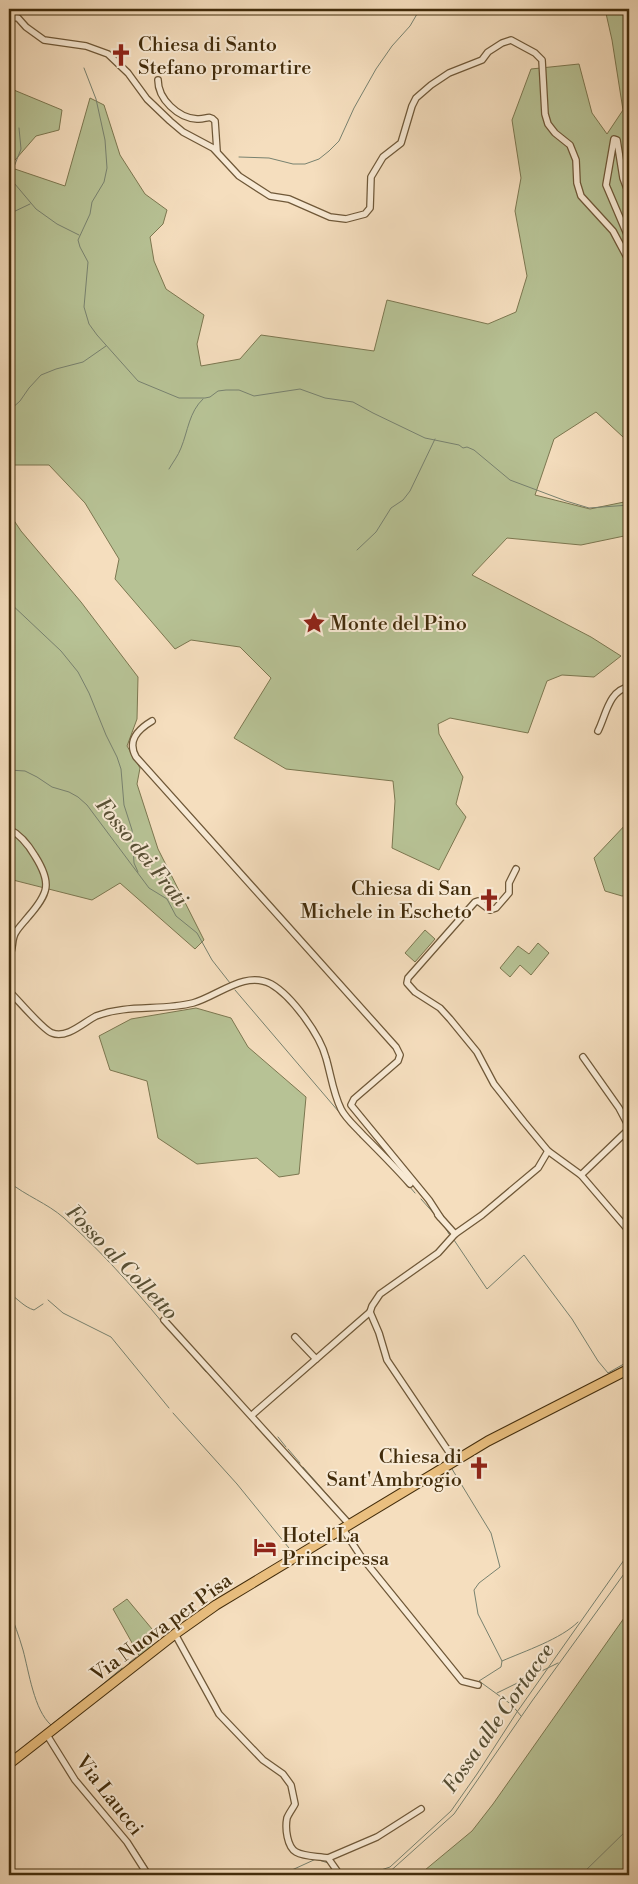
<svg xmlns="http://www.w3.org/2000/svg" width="638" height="1884" viewBox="0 0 638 1884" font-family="'Libre Bodoni',serif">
	<rect width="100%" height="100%" fill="#f5debe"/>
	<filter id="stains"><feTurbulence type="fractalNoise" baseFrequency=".004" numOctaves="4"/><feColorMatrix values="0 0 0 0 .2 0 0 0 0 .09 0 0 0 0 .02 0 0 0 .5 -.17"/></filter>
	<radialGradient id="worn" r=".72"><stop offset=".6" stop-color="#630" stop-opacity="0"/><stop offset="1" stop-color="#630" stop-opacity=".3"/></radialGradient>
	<g fill="#b7c295" stroke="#7c7750">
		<polygon points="605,9 629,9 629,436 623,437 596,412 554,439 535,495 590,509 629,501 629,535 581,545 507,538 472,575 591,637 621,656 594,677 562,675 547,681 528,733 450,718 438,724 439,734 463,777 456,804 466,817 439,870 392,848 395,801 393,781 286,769 234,738 271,678 240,647 191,640 175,649 115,579 119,559 85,503 49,465 9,465 9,88 62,110 59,130 36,136 9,167 65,186 90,98 104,105 120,155 145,194 167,210 163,224 150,237 154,261 166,289 204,315 197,344 201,366 240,359 261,335 374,351 387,300 488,324 516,312 527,276 515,211 521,178 512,120 531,69 579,64 592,113 607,134 623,110 612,40"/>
		<polygon points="9,513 21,531 81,602 138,677 137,719 127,746 140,768 137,784 158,849 204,940 195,949 120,883 92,900 9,879"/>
		<polygon points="628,822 629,822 629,895 622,896 605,891 594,858"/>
		<polygon points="425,930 435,939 415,962 405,953"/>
		<polygon points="538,943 549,953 531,975 520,965 510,977 500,968 518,946 529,954"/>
		<polygon points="196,1008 231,1018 248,1047 306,1097 299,1174 279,1177 257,1158 197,1164 158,1138 147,1081 110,1070 99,1036 131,1019"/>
		<polygon points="127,1599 152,1629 145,1635 154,1646 140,1657 113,1609"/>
		<polygon points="629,1611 629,1875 419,1875 472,1831 493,1804"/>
	</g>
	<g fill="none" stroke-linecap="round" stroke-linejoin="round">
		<g stroke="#788270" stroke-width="1">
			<polyline points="192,11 234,13 258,9"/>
			<polyline points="84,68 96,99 105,140 107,168 104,182 92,202 90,214 78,240 80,247 88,262 84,307 89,324 97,335 138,381 179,398 205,398 210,397 218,391 226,390 239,390 254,396 300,389 325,398 353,402 373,413 425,438 459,445 463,448 467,447 474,450 510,480 566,501 589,508 629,505"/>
			<polyline points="239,157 269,158 293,164 305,164 319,159 329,151 339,141 354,108 376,69 392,46 410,26 420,9"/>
			<polyline points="9,177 36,209 57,224 79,235"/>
			<polyline points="10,177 21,149 19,128"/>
			<polyline points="9,214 30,204"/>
			<polyline points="9,411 20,401 29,388 41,375 56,369 83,362 106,346"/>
			<path d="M 169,469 C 173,462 178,456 181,448 C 188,431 189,412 203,399"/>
			<polyline points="357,550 376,532 391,508 403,500 410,491 435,439"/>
			<polyline points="9,602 61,651 78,672 89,693 106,735 117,757 121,769 124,805 132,830 134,863 138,872"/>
			<polyline points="9,770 25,771 37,777 52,787 69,792 78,797 87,805 149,888 167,899 176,916 197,933 212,960 230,983"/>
			<polyline points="235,990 339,1112"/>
			<path d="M 9,1182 C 26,1196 47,1203 64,1218 C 99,1249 132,1286 162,1322"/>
			<polyline points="409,1186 415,1193"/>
			<polyline points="421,1199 437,1217"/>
			<polyline points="443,1224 449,1234"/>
			<polyline points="454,1240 487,1289 524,1255 572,1319 598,1361 608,1373 629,1361"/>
			<path d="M 9,1293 C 18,1299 24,1307 34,1310 L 43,1304"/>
			<polyline points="48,1300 63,1313 111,1337 169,1408"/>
			<polyline points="173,1334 206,1372"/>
			<polyline points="210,1376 235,1402"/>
			<polyline points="173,1413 237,1484 293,1553"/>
			<polyline points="278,1437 286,1447"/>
			<polyline points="288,1449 300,1463"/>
			<polyline points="303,1467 346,1516"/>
			<polyline points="452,1469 491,1533 500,1567 479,1583 474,1590 478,1614 502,1661 501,1667 479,1681 512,1705 521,1716"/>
			<polyline points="231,1591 342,1524"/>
			<path d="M 9,1609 C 14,1623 19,1636 23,1650 C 29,1672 34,1710 51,1725 L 90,1694"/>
			<path d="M 502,1661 C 525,1651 561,1639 578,1622"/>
			<polyline points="129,1663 136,1657"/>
			<polyline points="97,1689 122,1668"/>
			<polyline points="497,1693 558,1663"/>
			<polyline points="135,1848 152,1875"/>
			<polyline points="281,1875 316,1859 328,1863"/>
			<polyline points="366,1875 390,1867 451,1811 477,1774 517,1712 629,1553"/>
			<polyline points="386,1875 454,1814 532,1701 629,1567"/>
			<polyline points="581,1875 629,1828"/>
		</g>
		<defs>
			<g id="minor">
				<polyline points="9,17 18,18 26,27 44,40 86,46 108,54 128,73 147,99 170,121 183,132 213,148 239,176 270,196 289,199 330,217 346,219 365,214 370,208 371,177 383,157 401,143 412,106 416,98 431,85 449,73 482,60 488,52 502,43 511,40 535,53 542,60 545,114 548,124 555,133 570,145 576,160 577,183 581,196 613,231 629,261"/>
				<path d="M 158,80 C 158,99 178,118 197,119 C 206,120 209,114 215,121 L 217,151"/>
				<polyline points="629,194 623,178 617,140 614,139 606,185 629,239"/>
				<path d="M 152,721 C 137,730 127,741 136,757 L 396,1047 L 400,1055 L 398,1061 L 354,1099 L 351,1105 L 429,1200 L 440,1217"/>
				<path d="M 598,731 C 606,715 609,690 629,687"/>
				<path d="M 9,829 C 21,835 28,844 35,856 C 52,883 49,893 28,917 C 24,922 19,927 16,932 C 11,939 14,948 9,957"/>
				<polyline points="516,869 509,883 509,893 496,908 490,910 478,901 475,902 408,978 407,983 415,992 440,1008 450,1019 477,1052 494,1084 524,1122 548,1151 581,1175 629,1231"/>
				<path d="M 9,991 C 18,1000 43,1030 52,1033 C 67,1039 84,1022 96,1016 C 127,1004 162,1011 193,1003 C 218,996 245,970 271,984 C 292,996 320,1035 326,1058 C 331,1075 333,1093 341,1109 C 346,1119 356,1127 363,1135 C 379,1151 395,1167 410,1184"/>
				<polyline points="581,1175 628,1130 629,1127 619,1108 583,1057"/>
				<polyline points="438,1215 455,1234"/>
				<polyline points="164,1320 350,1525"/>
				<polyline points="295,1337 316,1359"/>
				<polyline points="252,1415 370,1312"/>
				<polyline points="455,1461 387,1360 379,1333 370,1312 372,1306 380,1294 438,1253 455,1234 482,1215 538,1168 548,1151"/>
				<polyline points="343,1529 360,1555 462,1681 478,1685"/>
				<path d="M 175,1634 L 219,1714 L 263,1760 L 283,1774 L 291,1785 L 295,1804 C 293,1808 289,1813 287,1818 C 285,1828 287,1847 296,1852 C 305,1857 318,1856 328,1858 L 340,1875"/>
				<polyline points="47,1735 75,1780 127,1842 148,1875"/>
				<polyline points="328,1858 377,1837 421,1809"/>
			</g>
			<polyline id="primary" points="9,1764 175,1634 216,1605 488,1441 629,1369"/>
		</defs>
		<use href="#minor" stroke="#6f5838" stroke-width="8"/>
		<use href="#primary" stroke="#422c0b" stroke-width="11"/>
		<use href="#minor" stroke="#f8ead5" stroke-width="5.5"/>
		<use href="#primary" stroke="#eabf7f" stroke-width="9"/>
	</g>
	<defs>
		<symbol id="church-bare" viewBox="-9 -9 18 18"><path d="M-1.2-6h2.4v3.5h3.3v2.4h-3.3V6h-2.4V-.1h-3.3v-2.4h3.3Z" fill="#8f2418" stroke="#f8ead5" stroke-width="2.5" paint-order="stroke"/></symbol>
		<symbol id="sight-bare" viewBox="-9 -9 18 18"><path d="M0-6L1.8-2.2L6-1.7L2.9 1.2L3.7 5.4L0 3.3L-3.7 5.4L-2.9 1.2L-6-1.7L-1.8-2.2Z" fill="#8f2418" stroke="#f8ead5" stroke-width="2.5" paint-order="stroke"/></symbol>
		<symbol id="hotel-bare" viewBox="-9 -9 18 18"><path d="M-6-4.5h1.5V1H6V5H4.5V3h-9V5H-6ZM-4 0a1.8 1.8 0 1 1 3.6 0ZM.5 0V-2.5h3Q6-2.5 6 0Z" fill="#8f2418" stroke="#f8ead5" stroke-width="2.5" paint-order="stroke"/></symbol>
	</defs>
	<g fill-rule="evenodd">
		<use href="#church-bare" x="105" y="39" width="32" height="32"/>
		<use href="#sight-bare" x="298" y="607" width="32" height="32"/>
		<use href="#church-bare" x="473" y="884" width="32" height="32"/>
		<use href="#church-bare" x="463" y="1452" width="32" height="32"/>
		<use href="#hotel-bare" x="249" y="1531" width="32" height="32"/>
	</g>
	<g text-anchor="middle" stroke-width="4" stroke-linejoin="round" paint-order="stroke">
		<g font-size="20" fill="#422c0b" stroke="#f8ead5" text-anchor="start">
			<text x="138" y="51">Chiesa di Santo<tspan x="138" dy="23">Stefano promartire</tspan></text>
			<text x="330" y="630">Monte del Pino</text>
			<text x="472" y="895" text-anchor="end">Chiesa di San<tspan x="472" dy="23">Michele in Escheto</tspan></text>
			<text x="462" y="1463" text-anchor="end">Chiesa di<tspan x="462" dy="23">Sant'Ambrogio</tspan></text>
			<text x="282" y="1542">Hotel La<tspan x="282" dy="23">Principessa</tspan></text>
		</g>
		<g font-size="20" fill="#422c0b" stroke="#f8ead5">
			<text transform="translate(161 1627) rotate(-36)" y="7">Via Nuova per Pisa</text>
			<text transform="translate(110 1795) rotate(52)" y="7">Via Laucci</text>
		</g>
		<g font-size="21" font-style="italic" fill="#585035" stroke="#f8ead5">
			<text transform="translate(142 852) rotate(51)" y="7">Fosso dei Frati</text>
			<text transform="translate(122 1262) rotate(46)" y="7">Fosso al Colletto</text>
			<text transform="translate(498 1718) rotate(-55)" y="7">Fossa alle Cortacce</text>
		</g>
	</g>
	<rect width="638" height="1884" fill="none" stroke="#f5debe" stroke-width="30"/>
	<rect x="10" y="10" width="618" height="1864" fill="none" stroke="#422c0b" stroke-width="2.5"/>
	<rect x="15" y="15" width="608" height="1854" fill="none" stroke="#422c0b"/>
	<rect width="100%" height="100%" filter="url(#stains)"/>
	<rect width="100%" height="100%" fill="url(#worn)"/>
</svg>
